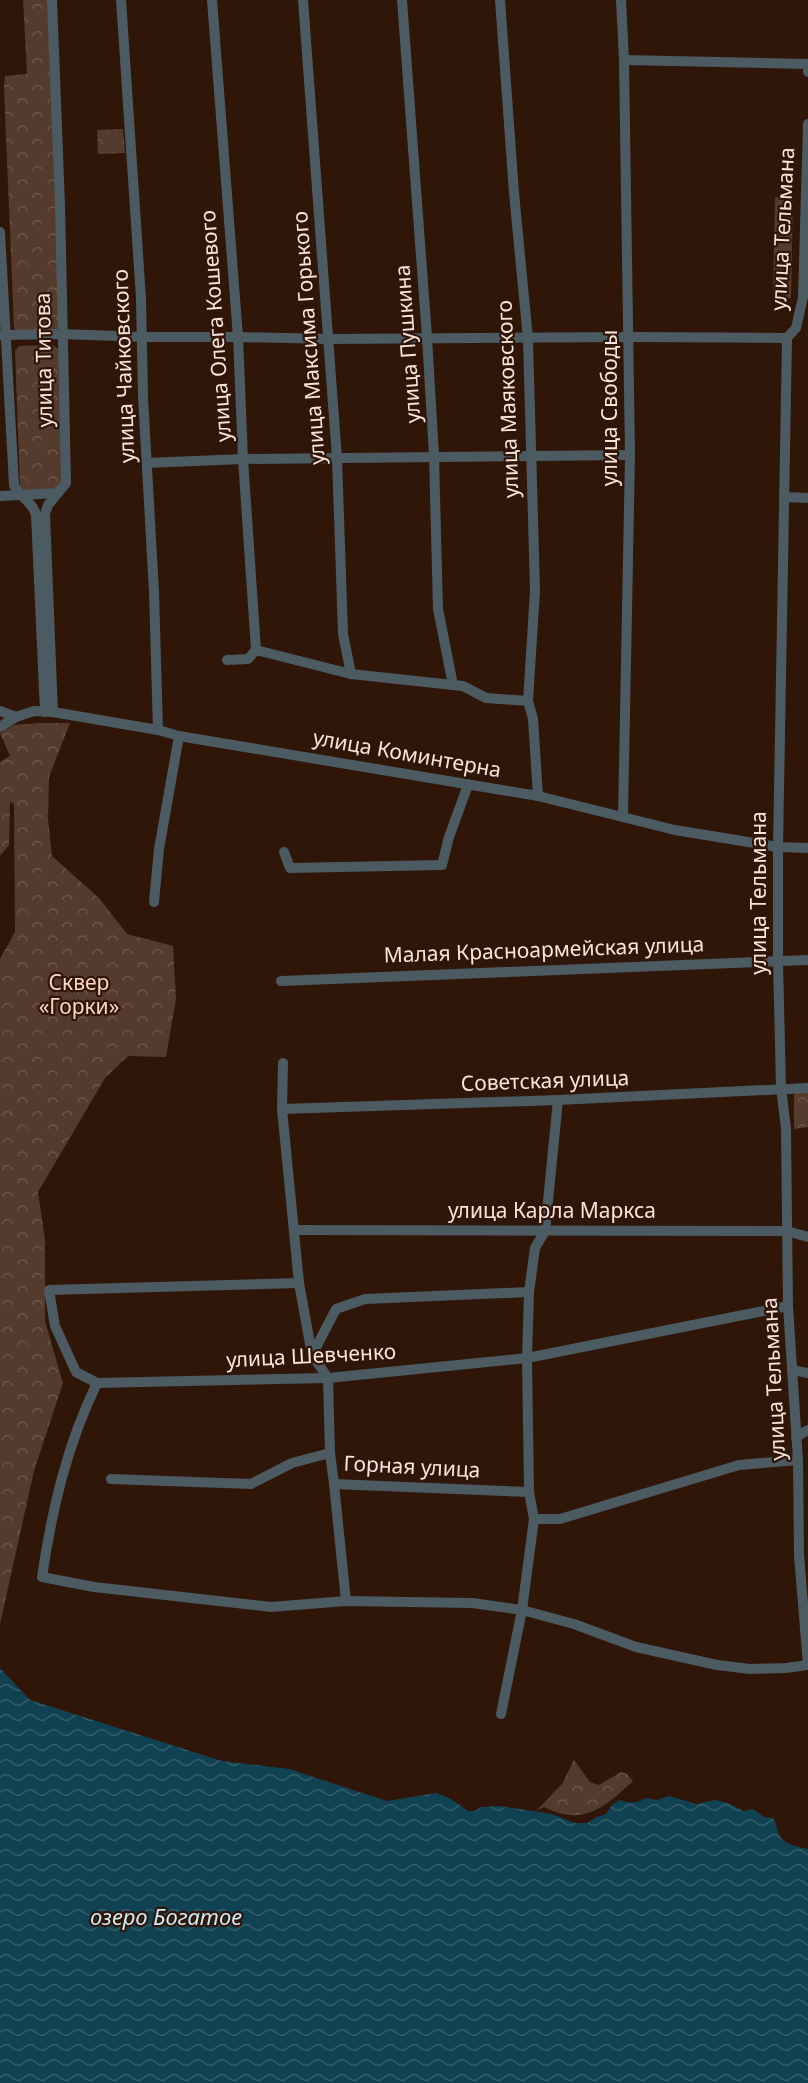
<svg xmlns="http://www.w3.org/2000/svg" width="808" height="2083" viewBox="0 0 808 2083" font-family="'Noto Sans',sans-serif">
	<defs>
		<pattern id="forest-crowns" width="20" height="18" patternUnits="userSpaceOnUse" patternTransform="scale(1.5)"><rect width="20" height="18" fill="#553a2e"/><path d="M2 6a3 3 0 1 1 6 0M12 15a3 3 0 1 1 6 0" fill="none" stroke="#6e564c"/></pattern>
		<pattern id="water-waves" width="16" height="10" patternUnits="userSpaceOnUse" patternTransform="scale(1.5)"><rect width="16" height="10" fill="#114253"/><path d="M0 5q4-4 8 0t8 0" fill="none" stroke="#345d6b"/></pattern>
	</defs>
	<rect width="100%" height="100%" fill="#301509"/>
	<polygon fill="#553a2e" points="775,197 793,198 791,298 773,298"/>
	<g fill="url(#forest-crowns)">
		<polygon points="23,0 50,0 61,325 57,330 16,331 14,328 4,87 5,76 27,74"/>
		<polygon points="123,129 125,153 98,154 97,130"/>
		<polygon points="53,345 60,350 62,480 60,488 25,494 20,487 15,351 19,346"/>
		<polygon points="39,723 70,723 49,777 48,819 52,856 99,898 127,934 173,946 176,999 166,1057 128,1056 105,1078 38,1192 45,1240 45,1321 63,1383 34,1471 0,1624 0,959 15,932 14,804 10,802 9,845 0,856 0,762 10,756 0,733 14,725"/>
		<polygon points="794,1092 808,1092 808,1127 794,1129"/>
		<path d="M 574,1760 L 590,1782 L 599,1785 L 621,1772 L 627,1774 L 633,1781 C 605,1807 583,1827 544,1807 L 536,1811 L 562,1784 Z"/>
	</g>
	<path fill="url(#water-waves)" d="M 0,1668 L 30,1700 L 222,1761 L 289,1769 L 387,1801 L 436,1793 L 451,1799 L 468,1811 L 475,1811 L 481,1807 L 500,1806 L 552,1814 L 574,1823 L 587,1823 L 597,1817 L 606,1814 L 612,1805 L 619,1800 C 629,1803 637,1804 645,1798 L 657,1800 L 669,1796 L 697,1804 L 715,1800 L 728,1803 L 744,1811 L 753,1809 L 764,1817 L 773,1818 C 777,1824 776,1826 778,1832 C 781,1844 798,1847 808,1849 L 808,2083 L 0,2083 Z"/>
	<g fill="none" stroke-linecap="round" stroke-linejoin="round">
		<g stroke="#4b5b61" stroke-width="10">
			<polyline points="52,0 60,204 66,483 48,505 45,514 53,712"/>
			<polyline points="121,0 141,298 143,397 154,592 158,730"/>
			<polyline points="212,0 238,337 243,459 256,650"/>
			<polyline points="303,0 337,458 343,634 351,674"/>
			<polyline points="402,0 427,337 434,456 438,609 453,685"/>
			<polyline points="500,0 514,193 528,339 535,591 528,701 533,719 538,796"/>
			<polyline points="621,0 624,60 630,455 623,817"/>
			<polyline points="624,60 808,64 808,72"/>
			<path d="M 0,232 L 14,485 C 19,497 33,502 36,515 L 45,712"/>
			<polyline points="0,335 62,334 143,337 238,337 329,339 630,337 787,338"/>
			<polyline points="147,463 243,459 630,455"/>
			<polyline points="0,496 58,493"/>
			<polyline points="784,497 808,498"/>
			<polyline points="227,660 248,659 256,650 351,674 453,685 463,686 486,698 528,701"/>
			<polyline points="0,711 16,717"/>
			<polyline points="0,727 16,717 34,711 53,712 158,730 179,736 538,796 675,830 778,847 808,848"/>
			<polyline points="284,852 290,868 442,865 449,837 468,785"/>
			<polyline points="154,902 159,849 179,736"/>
			<polyline points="281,981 808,960"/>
			<polyline points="283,1063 282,1109 299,1283 312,1355 328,1378 330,1453"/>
			<polyline points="282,1109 558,1100 808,1088"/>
			<polyline points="295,1230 786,1231 808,1237"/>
			<polyline points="299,1283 49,1290 55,1326 76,1372 97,1383 328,1378 527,1358 788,1306"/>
			<polyline points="312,1355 336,1309 365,1299 529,1292"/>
			<polyline points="792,1370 808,1373"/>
			<path d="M 97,1383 C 67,1445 52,1509 42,1577 L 94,1587 L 271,1607 L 346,1601 L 472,1603 L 522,1610 L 574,1624 L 636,1647 L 717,1665 L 750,1669 L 786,1668 L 808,1665"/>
			<polyline points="796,1437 808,1430"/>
			<polyline points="111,1479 251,1484 292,1463 330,1453 334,1484 529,1492 534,1519 560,1519 739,1465 798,1460"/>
			<polyline points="334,1484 346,1601"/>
			<polyline points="529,1492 527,1358 529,1292 535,1248 545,1231 558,1100"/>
			<polyline points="808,1665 799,1555 798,1460 788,1306 786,1129 781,1087 778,961 778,847 787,338 796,328 803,297 808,124"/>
			<polyline points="501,1714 522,1610 534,1519"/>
		</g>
	</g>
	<g text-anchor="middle" stroke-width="4.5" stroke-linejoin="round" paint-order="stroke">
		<g font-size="21" fill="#f8e4dc" stroke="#301509">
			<text transform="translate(783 229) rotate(-87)" y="7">улица Тельмана</text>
			<text transform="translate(216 326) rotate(-94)" y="7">улица Олега Кошевого</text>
			<text transform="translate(309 338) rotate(-94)" y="7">улица Максима Горького</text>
			<text transform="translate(408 344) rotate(-94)" y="7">улица Пушкина</text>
			<text transform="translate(44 360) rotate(-91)" y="7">улица Титова</text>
			<text transform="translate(124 366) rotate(-92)" y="7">улица Чайковского</text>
			<text transform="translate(508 399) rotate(-92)" y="7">улица Маяковского</text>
			<text transform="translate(610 408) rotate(-90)" y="7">улица Свободы</text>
			<text transform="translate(407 754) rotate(10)" y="7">улица Коминтерна</text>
			<text transform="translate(759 893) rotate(-90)" y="7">улица Тельмана</text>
			<text transform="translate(544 950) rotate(-2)" y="7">Малая Красноармейская улица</text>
			<text transform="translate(545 1081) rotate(-2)" y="7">Советская улица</text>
			<text x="552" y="1218">улица Карла Маркса</text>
			<text transform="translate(311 1356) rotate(-3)" y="7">улица Шевченко</text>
			<text transform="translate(774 1379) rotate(-93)" y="7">улица Тельмана</text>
			<text transform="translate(412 1467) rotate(3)" y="7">Горная улица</text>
		</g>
		<g font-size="21" fill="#fed4c3" stroke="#301509">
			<text x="79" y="990">Сквер<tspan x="79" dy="24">«Горки»</tspan></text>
		</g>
		<g font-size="22" font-style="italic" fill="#cdeaf7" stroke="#301509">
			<text x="166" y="1925">озеро Богатое</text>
		</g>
	</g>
</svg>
